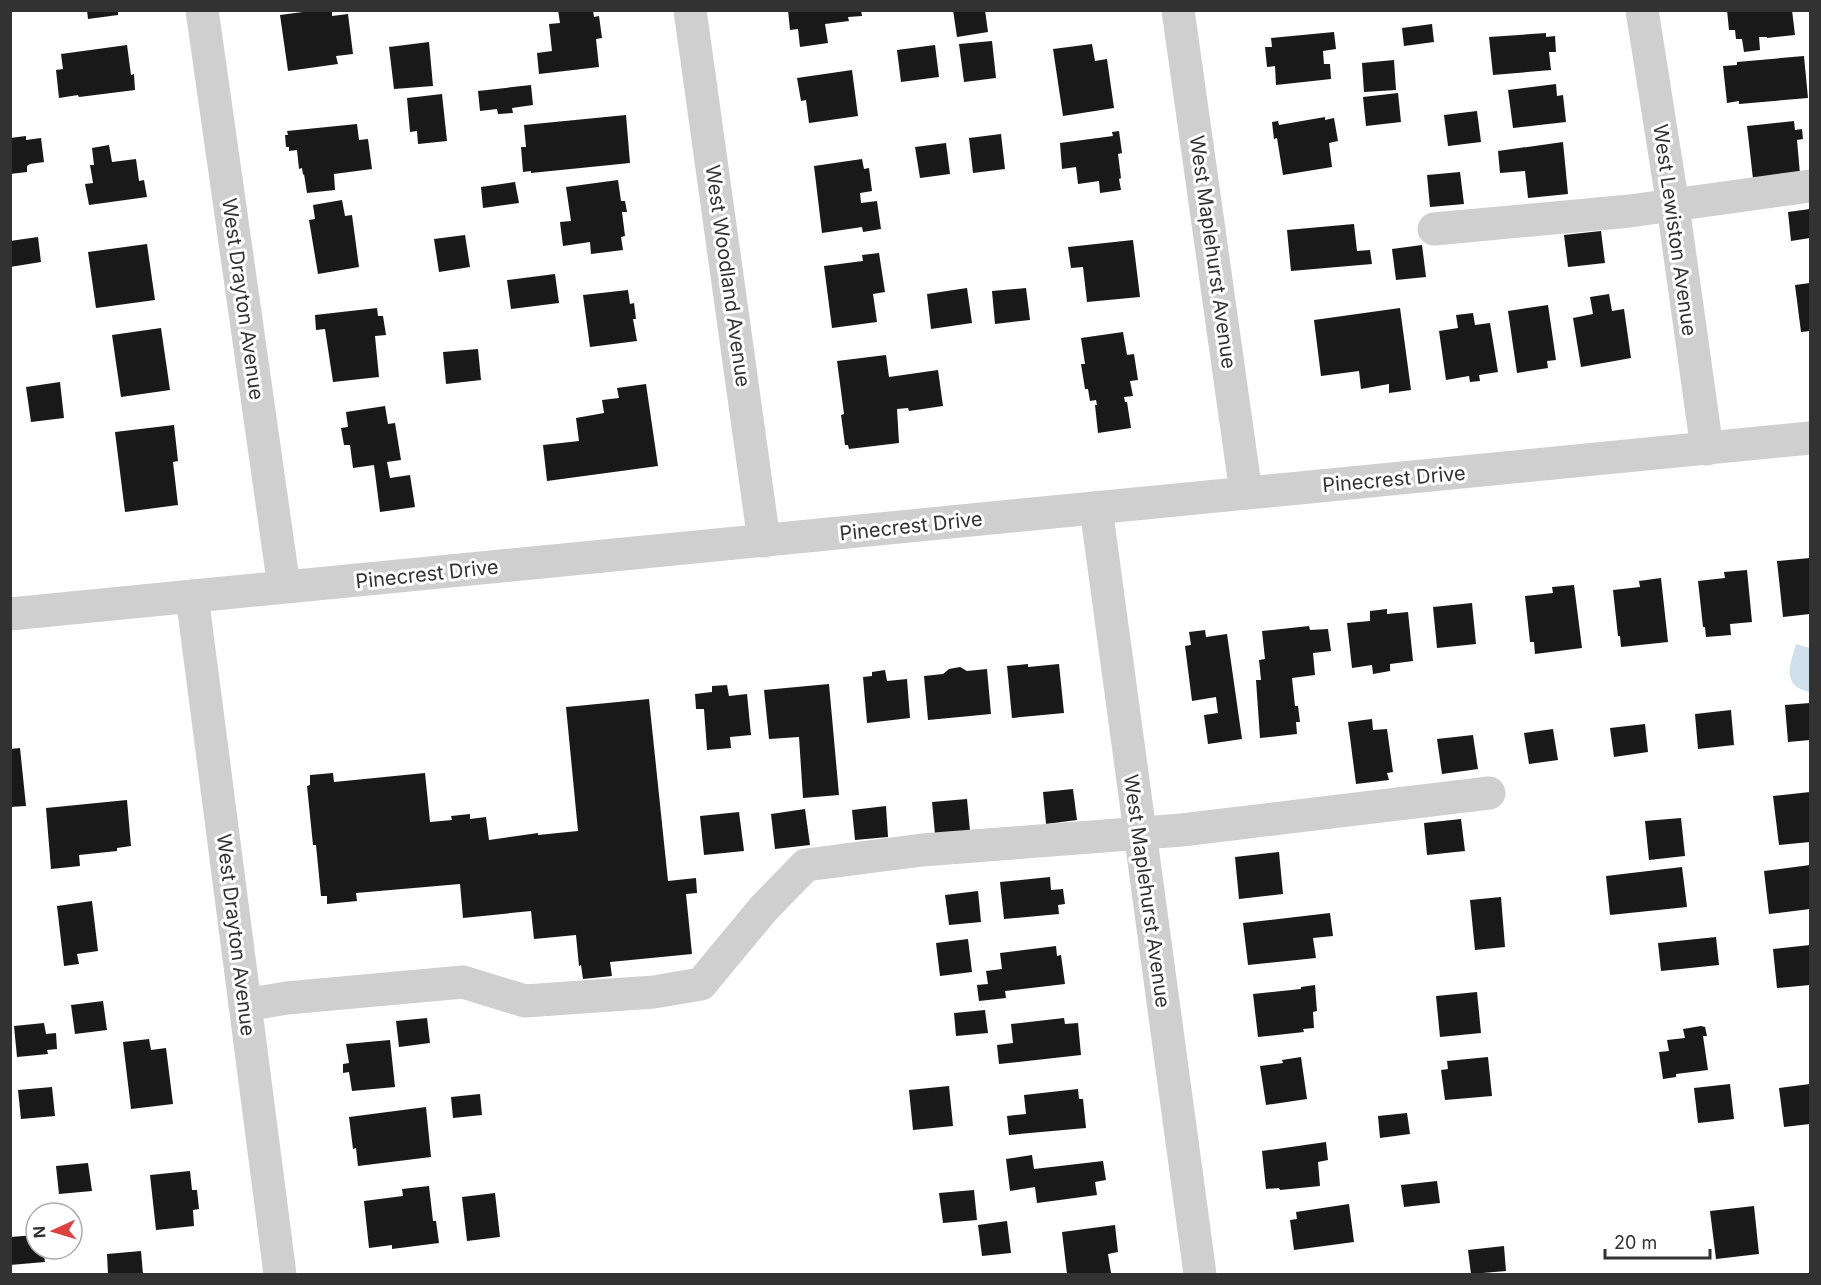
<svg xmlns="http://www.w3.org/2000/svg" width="1821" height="1285" viewBox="0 0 1821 1285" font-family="Inter,sans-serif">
	<rect width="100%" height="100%" fill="#fff"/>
	<path fill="#d0dfec" d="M 1796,644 L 1810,648 L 1810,692 C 1781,686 1790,665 1796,644 Z"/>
	<g fill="#191919">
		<polygon points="87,10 118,10 118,15 88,19"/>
		<polygon points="318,10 332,10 332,16 348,14 353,54 336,56 338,64 288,71 280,15"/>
		<polygon points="558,10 593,10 594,17 599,16 602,38 596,39 599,67 539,74 537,53 552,51 549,24 560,23"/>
		<polygon points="788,10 861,10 862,16 848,17 849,21 825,24 828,43 800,47 798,29 790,30"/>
		<polygon points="953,10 985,10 988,32 957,37"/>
		<polygon points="1727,10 1792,10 1795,35 1767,38 1767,37 1759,37 1760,50 1744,52 1742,39 1736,39 1735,30 1729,30"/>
		<polygon points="1432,24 1434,42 1404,46 1402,28"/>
		<polygon points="1334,32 1336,49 1323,51 1324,64 1330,64 1331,79 1276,85 1275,66 1267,67 1265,47 1272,47 1271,38"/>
		<polygon points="1546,33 1546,37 1555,36 1556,52 1549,52 1551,70 1493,75 1489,37"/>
		<polygon points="992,41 996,78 964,82 959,44"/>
		<polygon points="429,42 433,86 394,89 389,47"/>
		<polygon points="1092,44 1095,61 1107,59 1114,108 1063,116 1053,49"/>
		<polygon points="127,45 131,75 134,74 135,90 79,97 78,95 59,98 56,70 63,69 61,54"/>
		<polygon points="935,45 939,77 901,82 897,50"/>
		<polygon points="1804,56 1808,98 1739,104 1739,101 1727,103 1723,66 1737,65 1737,62"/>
		<polygon points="1394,60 1396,90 1364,92 1362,63"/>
		<polygon points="852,70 858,116 809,123 806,100 801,101 797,78"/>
		<polygon points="1556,84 1557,96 1563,95 1566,122 1513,128 1508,90"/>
		<polygon points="531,85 533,105 512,108 513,113 498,114 497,109 480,111 478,91"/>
		<polygon points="1398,93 1401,122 1366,126 1363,97"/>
		<polygon points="442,94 447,141 418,144 417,131 410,132 407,98"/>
		<polygon points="1477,111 1481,142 1448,146 1444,115"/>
		<polygon points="626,115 630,163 531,173 531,171 523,172 521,147 526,147 524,125"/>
		<polygon points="1325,117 1325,120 1334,118 1338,141 1329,143 1332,167 1283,175 1277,138 1274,139 1272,122 1278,121 1279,125"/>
		<polygon points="1794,121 1795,130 1802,129 1803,139 1797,140 1800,174 1753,179 1747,126"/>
		<polygon points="357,124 359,140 368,139 372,169 334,174 335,190 307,193 304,174 303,175 302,168 299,169 297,150 289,151 289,147 286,147 285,135 288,135 287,131"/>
		<polygon points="1119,131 1122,153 1118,154 1121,178 1119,179 1121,190 1100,193 1099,181 1078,184 1076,167 1062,169 1060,143 1113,136 1112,132"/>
		<polygon points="1001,134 1005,169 973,173 969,138"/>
		<polygon points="26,136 26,140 41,138 44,162 30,164 27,166 27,172 10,174 10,138"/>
		<polygon points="1563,142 1568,194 1528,198 1525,171 1500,173 1498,151"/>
		<polygon points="946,143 950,174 920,178 915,147"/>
		<polygon points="109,145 112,162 136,159 139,181 144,180 147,197 89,205 85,184 93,183 90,165 94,165 92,148"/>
		<polygon points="862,159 864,169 869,168 872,191 860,193 861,203 877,201 881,229 863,232 862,227 822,233 814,166"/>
		<polygon points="1460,172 1464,204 1430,207 1427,175"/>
		<polygon points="618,180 621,201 625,201 627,212 622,212 625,236 621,237 623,250 591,254 590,242 563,246 560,222 571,221 566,187"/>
		<polygon points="515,182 519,203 483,208 481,187"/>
		<polygon points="342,200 345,216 352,215 359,267 318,274 309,220 315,219 313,205"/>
		<polygon points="1810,209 1810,238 1791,241 1788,212"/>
		<polygon points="1354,224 1357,251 1370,250 1372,264 1291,271 1287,230"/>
		<polygon points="1601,231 1605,263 1568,267 1564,235"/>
		<polygon points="465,235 470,267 439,272 434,239"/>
		<polygon points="38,237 41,262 10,267 10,241"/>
		<polygon points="1133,240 1140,297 1087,302 1083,267 1071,268 1068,247"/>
		<polygon points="147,244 155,300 96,308 88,252"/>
		<polygon points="1422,245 1426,277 1396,280 1392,249"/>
		<polygon points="879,253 885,292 873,294 877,322 832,328 824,266 863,261 862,255"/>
		<polygon points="555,274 559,303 511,309 507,280"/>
		<polygon points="1810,283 1810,331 1801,332 1795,285"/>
		<polygon points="967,288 972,323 931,329 927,294"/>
		<polygon points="1026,288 1030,320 995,324 992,291"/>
		<polygon points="628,290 630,304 634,303 636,319 633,319 637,341 590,347 583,295"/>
		<polygon points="1609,294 1612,311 1624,309 1631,358 1581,367 1573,318 1593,314 1590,297"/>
		<polygon points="1548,305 1556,360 1547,361 1548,368 1517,373 1508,311"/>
		<polygon points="377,308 378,316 383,316 386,335 375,336 379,377 333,382 325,329 316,330 315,315"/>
		<polygon points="1400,308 1411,390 1389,393 1389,384 1361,389 1359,371 1321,376 1314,320"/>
		<polygon points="1473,313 1475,325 1490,323 1498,372 1479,375 1480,381 1470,382 1469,376 1446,380 1439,331 1458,328 1456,315"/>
		<polygon points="161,328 170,390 121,397 112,335"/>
		<polygon points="1123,332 1127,355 1134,354 1138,380 1130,381 1133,396 1124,397 1125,402 1127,402 1131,428 1098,433 1095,405 1097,405 1096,400 1090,401 1088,389 1085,389 1081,364 1085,364 1081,338"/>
		<polygon points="478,349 481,380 446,384 443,352"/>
		<polygon points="886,355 889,377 938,370 943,406 909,411 908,408 897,409 899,443 849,449 848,445 845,445 841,415 844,414 837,361"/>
		<polygon points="60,382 64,418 31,422 26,387"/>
		<polygon points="646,384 658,466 547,481 543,445 579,441 576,418 604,413 602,400 619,398 617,388"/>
		<polygon points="385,406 388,424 395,423 401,460 387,462 390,478 410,475 415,507 380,512 374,465 353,468 350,445 344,445 341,428 348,427 346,412"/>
		<polygon points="174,425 178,461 173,462 178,505 125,512 115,432"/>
		<polygon points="1810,558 1810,614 1783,617 1777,561"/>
		<polygon points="1747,570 1752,622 1730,624 1731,635 1706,637 1705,627 1703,627 1698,581 1725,578 1724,572"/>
		<polygon points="1661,578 1668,642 1621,647 1620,636 1618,636 1613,590 1640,587 1639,581"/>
		<polygon points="1574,585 1582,648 1535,654 1534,642 1530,642 1525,596 1553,593 1552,587"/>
		<polygon points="1472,603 1476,644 1437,648 1433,607"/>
		<polygon points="1387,609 1387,614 1408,612 1413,661 1390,664 1390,671 1373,674 1372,665 1352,668 1347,623 1370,621 1370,611"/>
		<polygon points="1309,626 1310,630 1328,629 1331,651 1313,653 1315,675 1292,678 1295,706 1298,706 1300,722 1296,722 1297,734 1260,738 1256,680 1261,680 1259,660 1265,659 1262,631"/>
		<polygon points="1205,630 1206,637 1227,634 1242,739 1208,744 1204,715 1218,713 1216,697 1192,701 1185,646 1191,645 1189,632"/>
		<polygon points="1028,664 1028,667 1059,664 1064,713 1012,718 1007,666"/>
		<polygon points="960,667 967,671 987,669 991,714 928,720 924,676 943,674 949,669"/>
		<polygon points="885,670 887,681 907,679 910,718 867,723 863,677 872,676 872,672"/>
		<polygon points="829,684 839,795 803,798 799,737 769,739 764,690"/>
		<polygon points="727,685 729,696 747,694 751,735 730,737 731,748 707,750 704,709 696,709 695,694 712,692 712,686"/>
		<polygon points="649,699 668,881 696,878 697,893 686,894 692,954 610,962 612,976 583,979 581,965 579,966 576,935 534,939 531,911 463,918 460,884 356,893 357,901 327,904 327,896 321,896 316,845 313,845 307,786 310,785 310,775 333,773 334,782 425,773 430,822 452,820 451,816 470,814 470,819 486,817 489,840 538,833 538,835 578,831 566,707"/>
		<polygon points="1810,703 1810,740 1788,742 1785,705"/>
		<polygon points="1731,710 1734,745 1698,749 1695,714"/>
		<polygon points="1372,719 1373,730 1387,729 1393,772 1387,773 1389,780 1356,784 1348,722"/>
		<polygon points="1645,724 1648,752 1614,757 1610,728"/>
		<polygon points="1553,729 1558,760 1529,764 1524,733"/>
		<polygon points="1473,735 1478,769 1442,774 1437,739"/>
		<polygon points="20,748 26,806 10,807 10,749"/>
		<polygon points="1073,789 1077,820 1046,824 1043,792"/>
		<polygon points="1810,792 1810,842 1779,845 1773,796"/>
		<polygon points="967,799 970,831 935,834 932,802"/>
		<polygon points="127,800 131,846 117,848 117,851 79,855 80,866 51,869 46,808"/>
		<polygon points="886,806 888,837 855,840 852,810"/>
		<polygon points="805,809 810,845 775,849 771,814"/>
		<polygon points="739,812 744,851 704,855 700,816"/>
		<polygon points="1681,818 1685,856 1649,860 1645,821"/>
		<polygon points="1461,819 1465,851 1427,855 1424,823"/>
		<polygon points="1279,852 1283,894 1239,899 1235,857"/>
		<polygon points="1810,865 1810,909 1769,914 1764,871"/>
		<polygon points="1682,867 1687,907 1610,915 1606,876"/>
		<polygon points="1050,877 1051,890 1063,889 1065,904 1058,905 1059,914 1004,919 1000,882"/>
		<polygon points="978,891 981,922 949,925 945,895"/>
		<polygon points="1501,897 1505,947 1475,950 1470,900"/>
		<polygon points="92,901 98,951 77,954 79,964 64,966 57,906"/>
		<polygon points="1330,913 1333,936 1313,938 1316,958 1248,965 1243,923"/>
		<polygon points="1716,937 1719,965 1661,971 1658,943"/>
		<polygon points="968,939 972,972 940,976 936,943"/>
		<polygon points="1810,945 1810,985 1777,988 1773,949"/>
		<polygon points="1056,946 1057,956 1061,955 1065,984 1005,991 1006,998 979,1001 977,985 988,984 986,971 1002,969 1000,953"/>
		<polygon points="1315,985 1317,1011 1313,1012 1314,1028 1303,1029 1304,1032 1258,1037 1253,994 1301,989 1301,987"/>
		<polygon points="1477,992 1481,1033 1440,1037 1436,996"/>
		<polygon points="103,1001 107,1030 75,1034 71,1005"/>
		<polygon points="985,1010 988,1033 956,1036 954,1013"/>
		<polygon points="427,1018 430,1043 399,1047 396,1021"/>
		<polygon points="1064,1018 1065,1024 1078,1023 1081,1055 999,1064 997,1045 1013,1043 1011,1024"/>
		<polygon points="44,1023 46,1034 56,1033 57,1049 47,1050 48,1054 17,1057 14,1026"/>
		<polygon points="1701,1026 1705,1027 1707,1036 1703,1036 1708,1070 1676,1074 1676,1077 1663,1079 1659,1052 1669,1051 1667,1040 1685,1038 1683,1029"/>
		<polygon points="149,1039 151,1050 166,1048 173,1104 131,1109 123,1042"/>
		<polygon points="390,1040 395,1087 352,1091 349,1072 343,1073 343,1064 349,1063 346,1044"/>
		<polygon points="1301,1057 1307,1099 1266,1105 1260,1066 1283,1063 1282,1060"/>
		<polygon points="1488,1057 1492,1096 1445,1100 1441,1070 1448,1069 1447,1061"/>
		<polygon points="1730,1084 1734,1119 1698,1123 1694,1088"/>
		<polygon points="1810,1084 1810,1124 1784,1127 1779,1088"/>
		<polygon points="949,1086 953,1126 913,1130 909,1090"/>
		<polygon points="52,1087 55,1116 21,1119 18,1090"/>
		<polygon points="1078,1089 1079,1099 1083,1099 1086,1128 1009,1135 1007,1116 1026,1114 1024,1095"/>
		<polygon points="480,1094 482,1115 453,1118 451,1097"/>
		<polygon points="426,1107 431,1157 358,1166 356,1148 353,1149 349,1117"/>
		<polygon points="1407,1113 1410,1134 1380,1138 1378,1116"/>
		<polygon points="1326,1142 1328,1160 1318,1162 1320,1186 1280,1190 1279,1188 1266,1189 1262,1151"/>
		<polygon points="1032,1155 1034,1169 1103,1161 1106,1180 1095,1182 1097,1195 1037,1203 1035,1187 1010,1191 1006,1159"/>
		<polygon points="88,1163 92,1191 59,1194 56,1166"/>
		<polygon points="190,1171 192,1190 197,1190 199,1209 193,1210 194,1226 156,1230 150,1175"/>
		<polygon points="1437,1181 1440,1203 1404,1207 1401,1185"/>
		<polygon points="429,1186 433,1221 436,1221 439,1243 392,1249 392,1245 369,1248 364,1201 403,1196 402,1189"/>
		<polygon points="974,1190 977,1220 943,1223 939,1193"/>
		<polygon points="495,1193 500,1237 467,1241 462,1197"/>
		<polygon points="1349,1204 1354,1242 1294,1250 1290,1220 1297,1219 1296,1212"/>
		<polygon points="1754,1206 1759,1254 1716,1259 1710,1211"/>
		<polygon points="1007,1221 1011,1253 982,1256 978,1225"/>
		<polygon points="1115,1225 1118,1252 1108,1254 1111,1273 1067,1274 1062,1232"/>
		<polygon points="36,1235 36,1249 43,1249 45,1262 10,1265 10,1237"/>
		<polygon points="1504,1246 1506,1271 1471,1274 1468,1250"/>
		<polygon points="141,1251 143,1274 108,1274 107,1254"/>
	</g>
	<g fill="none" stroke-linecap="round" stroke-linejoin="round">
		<g stroke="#cfcfcf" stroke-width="33">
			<polyline points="202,10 284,587"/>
			<polyline points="690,10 764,541"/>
			<polyline points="1178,10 1246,493"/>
			<polyline points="1642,10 1673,206 1707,449"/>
			<polyline points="1434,229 1630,211 1810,186"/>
			<polyline points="1096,508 1200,1274"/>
			<polyline points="192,596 280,1274"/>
			<polyline points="10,614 1810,438"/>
			<polyline points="245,1005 287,998 463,982 525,1001 654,992 701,984 764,908 806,865 922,850 1182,830 1489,793"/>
		</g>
	</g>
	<g text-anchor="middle" stroke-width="6" stroke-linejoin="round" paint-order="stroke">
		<g font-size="20" fill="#323232" stroke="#fff">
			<text transform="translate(1675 230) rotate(82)" y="7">West Lewiston Avenue</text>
			<text transform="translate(1213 252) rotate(82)" y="7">West Maplehurst Avenue</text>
			<text transform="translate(728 276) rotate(82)" y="7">West Woodland Avenue</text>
			<text transform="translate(243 299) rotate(82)" y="7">West Drayton Avenue</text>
			<text transform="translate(1394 479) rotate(-5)" y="7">Pinecrest Drive</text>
			<text transform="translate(911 526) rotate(-6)" y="7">Pinecrest Drive</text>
			<text transform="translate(427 574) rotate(-6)" y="7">Pinecrest Drive</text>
			<text transform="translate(1147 891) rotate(82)" y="7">West Maplehurst Avenue</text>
			<text transform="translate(236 935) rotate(83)" y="7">West Drayton Avenue</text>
		</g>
	</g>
	<rect width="1821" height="1285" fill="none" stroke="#323232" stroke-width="24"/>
	<g transform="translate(54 1231) rotate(266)"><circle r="28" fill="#ffffff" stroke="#adadad" stroke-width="1.5"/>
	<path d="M0-4.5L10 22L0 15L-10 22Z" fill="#dd4141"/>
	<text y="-9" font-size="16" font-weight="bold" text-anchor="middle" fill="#323232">N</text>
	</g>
	<path d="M1605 1249v9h105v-9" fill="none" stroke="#323232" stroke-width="3"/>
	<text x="1614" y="1249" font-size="18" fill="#323232" stroke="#ffffff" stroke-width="4.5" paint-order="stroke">20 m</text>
</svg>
